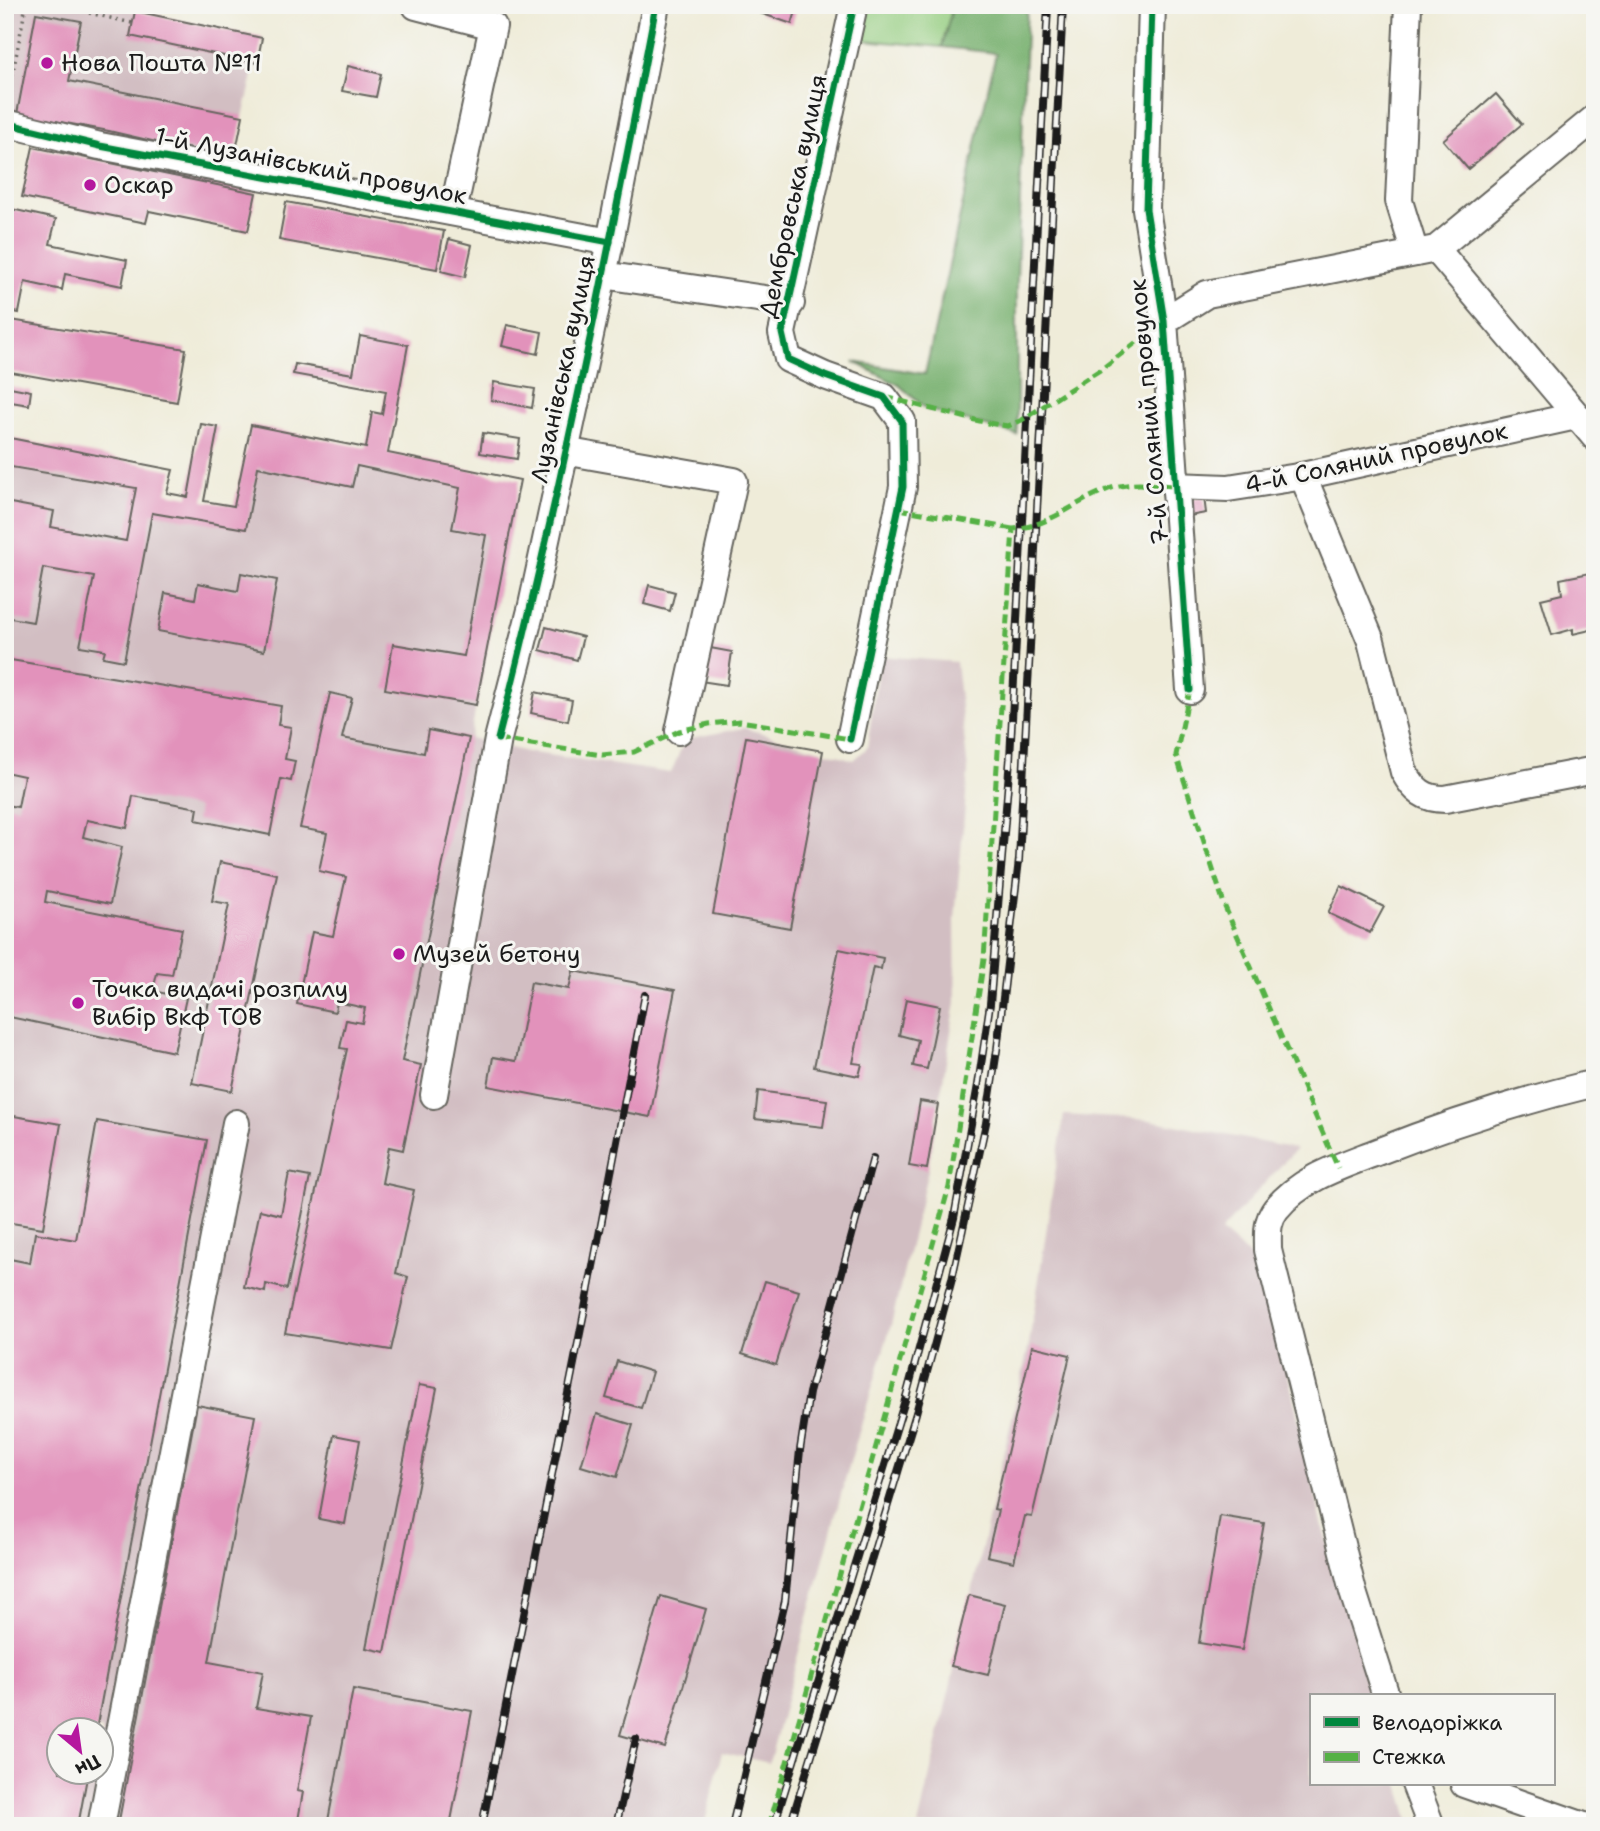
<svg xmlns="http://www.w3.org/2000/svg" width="1600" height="1831" viewBox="0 0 1600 1831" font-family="'Shantell Sans',sans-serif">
	<rect width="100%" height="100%" fill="#f6f6f2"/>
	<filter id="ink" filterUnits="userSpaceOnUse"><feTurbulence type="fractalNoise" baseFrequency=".0143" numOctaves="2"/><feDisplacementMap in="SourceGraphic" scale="14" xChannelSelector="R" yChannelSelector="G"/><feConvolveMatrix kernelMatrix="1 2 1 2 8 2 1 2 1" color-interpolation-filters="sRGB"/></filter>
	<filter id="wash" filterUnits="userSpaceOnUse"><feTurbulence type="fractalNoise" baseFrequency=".00686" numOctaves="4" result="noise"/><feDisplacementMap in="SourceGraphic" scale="28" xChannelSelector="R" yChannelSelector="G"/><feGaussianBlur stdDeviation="1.57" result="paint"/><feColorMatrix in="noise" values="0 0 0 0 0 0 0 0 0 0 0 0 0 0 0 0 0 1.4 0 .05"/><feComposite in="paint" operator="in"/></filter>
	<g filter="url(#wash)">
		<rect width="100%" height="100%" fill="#efecd9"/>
		<g fill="#d2bec2" fill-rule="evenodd">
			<polygon points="14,5 103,5 262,38 232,163 5,112 5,64"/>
			<path d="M 262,447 L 516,500 L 470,738 L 527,752 L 671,773 L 685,739 L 744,728 L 854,760 L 867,748 L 880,656 L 956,662 L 968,771 L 955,919 L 956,1002 L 928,1170 L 891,1325 L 846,1476 L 769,1763 L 722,1752 L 704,1826 L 5,1826 L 5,466 L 250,509 ZM 60,1730 L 102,1730 L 102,1772 L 60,1772 Z"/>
			<polygon points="1064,1115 1150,1120 1296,1149 1221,1231 1264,1269 1323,1528 1373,1696 1311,1696 1311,1784 1399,1784 1411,1826 918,1826 1029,1344"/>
		</g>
		<polygon fill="#94cd80" stroke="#58744e" stroke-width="2" points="869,5 953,5 942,47 863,40"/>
		<polygon fill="#77b06e" stroke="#4a6645" stroke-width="2" points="953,5 1027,5 1017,280 1017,435 926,409 899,385 854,362 925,374 996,53 942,47"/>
		<g id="blocks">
			<g fill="#e292bb">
				<polygon points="762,5 798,5 792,24 760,13"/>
				<polygon points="135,11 262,38 257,63 130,36"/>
				<polygon points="36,13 81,21 69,81 243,116 234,160 109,131 17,114"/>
				<polygon points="348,66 381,74 376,97 342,91"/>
				<polygon points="1496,94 1522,124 1468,169 1443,140"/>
				<polygon points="33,147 256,193 248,231 149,211 146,223 22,197"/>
				<polygon points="286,202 444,231 437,269 279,240"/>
				<polygon points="7,208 56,219 50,244 127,260 122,286 65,274 62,290 25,282 19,313 5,310 5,218"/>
				<polygon points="449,239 472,245 465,277 441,271"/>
				<polygon points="5,319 186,349 177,402 5,371"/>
				<polygon points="507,325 542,332 538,354 502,346"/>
				<polygon points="360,336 408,345 388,453 520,480 476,705 385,689 393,644 464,656 486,535 452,529 460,488 357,466 352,487 258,467 246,529 152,513 124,661 103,657 105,650 80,646 94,577 43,568 33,622 5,617 5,502 54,511 51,527 126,541 136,488 5,466 5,437 173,470 167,493 188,497 201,424 218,427 204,501 234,506 251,425 366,448 372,412 382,414 386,391 293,374 295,364 353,374"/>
				<polygon points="494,382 535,389 532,408 491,400"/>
				<polygon points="5,386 31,391 29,405 5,401"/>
				<polygon points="483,433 520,439 517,459 480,453"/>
				<polygon points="1204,497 1206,513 1189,516 1187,500"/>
				<polygon points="1595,572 1595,629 1573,634 1573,629 1552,635 1541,599 1562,594 1560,579"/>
				<polygon points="241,573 277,580 264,651 158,631 165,593 195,599 198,583 238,591"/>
				<polygon points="649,585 675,592 670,611 644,604"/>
				<polygon points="546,627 583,637 577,660 540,650"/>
				<polygon points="705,647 732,652 727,685 700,681"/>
				<polygon points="5,659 281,706 278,725 291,727 285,759 295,761 291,781 281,779 270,835 196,820 198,808 133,796 127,828 87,820 83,837 122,847 110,904 47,891 45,902 182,929 172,975 157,973 153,991 186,998 174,1052 5,1016 5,805 18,807 24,776 5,772"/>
				<polygon points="535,692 572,700 568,721 531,713"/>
				<polygon points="330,693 352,698 342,738 424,753 428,730 469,738 402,1061 421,1065 403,1150 389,1147 382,1183 414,1190 396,1273 408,1277 391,1350 285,1333 347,1049 340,1048 346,1020 362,1023 365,1008 337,1002 335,1012 297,1004 312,932 333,936 346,877 319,871 327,833 300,828"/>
				<polygon points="746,737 823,751 790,928 713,914"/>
				<polygon points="220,862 277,874 232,1091 192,1083 229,904 212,901"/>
				<polygon points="1341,886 1384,907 1370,933 1328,913"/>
				<polygon points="839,949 883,958 881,969 873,967 853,1063 862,1064 859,1076 814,1067"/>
				<polygon points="573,971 675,990 650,1117 488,1086 493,1057 516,1061 531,982 569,989"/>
				<polygon points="906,999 940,1006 927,1069 913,1066 918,1040 899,1035"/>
				<polygon points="758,1091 827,1100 823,1127 755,1119"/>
				<polygon points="920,1101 938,1104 927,1169 909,1166"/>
				<polygon points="8,1115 61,1124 43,1228 5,1222 5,1131"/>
				<polygon points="97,1121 207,1140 96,1730 60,1730 60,1772 88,1772 78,1826 5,1826 5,1258 30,1263 35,1233 76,1240"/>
				<polygon points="289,1173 310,1177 287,1289 266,1284 265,1292 244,1287 260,1210 281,1215"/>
				<polygon points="765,1281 799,1291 776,1365 742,1354"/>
				<polygon points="1032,1346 1070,1355 1032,1517 1025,1516 1014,1562 987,1556 998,1510 994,1509"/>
				<polygon points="617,1361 652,1372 641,1408 606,1398"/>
				<polygon points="419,1385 437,1388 385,1652 366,1648"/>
				<polygon points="197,1405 255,1416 209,1662 263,1672 256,1708 311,1717 297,1791 303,1792 297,1826 118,1826"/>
				<polygon points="597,1414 633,1425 617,1477 581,1466"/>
				<polygon points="334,1435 360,1440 345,1524 319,1519"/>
				<polygon points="1220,1516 1264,1523 1242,1650 1199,1643"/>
				<polygon points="969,1595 1005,1604 988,1675 951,1666"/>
				<polygon points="661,1596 706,1609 665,1748 620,1735"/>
				<polygon points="353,1689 472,1711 450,1826 327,1826"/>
			</g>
		</g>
	</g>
	<g filter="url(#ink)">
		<use href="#blocks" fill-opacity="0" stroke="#66655e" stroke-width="2"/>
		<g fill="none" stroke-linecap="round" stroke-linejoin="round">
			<defs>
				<g id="minor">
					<polyline points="1152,5 1146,209 1164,321 1190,690"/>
					<polyline points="1408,5 1399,201 1415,253"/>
					<polyline points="416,6 493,26 453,212"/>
					<polyline points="5,123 100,146 610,242"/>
					<polyline points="1436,249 1595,437"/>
					<polyline points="603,275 791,303"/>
					<polyline points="1164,321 1207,294 1436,249 1595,118"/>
					<polyline points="564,451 734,481 679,731"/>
					<path d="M 1303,476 L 1371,641 L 1404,772 C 1414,790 1424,799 1445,799 L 1595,770"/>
					<polyline points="1174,486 1228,488 1298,477 1576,416"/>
					<polyline points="850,739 903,487 902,421 884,397 825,376 788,359 782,333 854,5"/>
					<polyline points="434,1095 498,739 531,610 610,242 656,5"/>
					<path d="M 1386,1696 L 1353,1592 L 1268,1250 C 1268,1235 1266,1222 1276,1209 C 1301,1178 1341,1166 1377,1152 C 1448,1124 1520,1101 1595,1083"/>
					<polyline points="1415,1784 1431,1826"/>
					<polyline points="1464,1784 1584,1826"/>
					<polyline points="101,1826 236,1123"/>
				</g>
			</defs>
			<use href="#minor" stroke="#66655e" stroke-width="30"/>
			<g stroke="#66655e" stroke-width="3.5" stroke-dasharray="2 5" stroke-linecap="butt">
				<polyline points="89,13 132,23"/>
				<polyline points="7,103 26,5"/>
			</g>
			<use href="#minor" stroke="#fff" stroke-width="26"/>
			<defs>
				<g id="rail">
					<polyline points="482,1826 586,1303 645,995"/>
					<polyline points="616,1826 636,1739"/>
					<polyline points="732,1826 785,1601 800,1450 809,1393 873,1158"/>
					<polyline points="774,1826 906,1397 954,1218 978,1085 990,1004 1010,759 1048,5"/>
					<polyline points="790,1826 916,1413 952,1279 986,1123 997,1050 1019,860 1063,5"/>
				</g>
			</defs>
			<use href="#rail" stroke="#1c1c1c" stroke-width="8"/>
			<use href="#rail" stroke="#f6f6f2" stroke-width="5" stroke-dasharray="16" stroke-linecap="butt"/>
			<g stroke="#55b145" stroke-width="5" stroke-dasharray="10 5" stroke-linecap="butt">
				<polyline points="885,397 987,423 1008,426 1022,420 1103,368 1164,321"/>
				<polyline points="899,509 1013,529"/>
				<polyline points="1190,690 1176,755 1225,907 1338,1168"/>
				<polyline points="498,739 602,755 634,752 679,731 709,724 740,721 850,739"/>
				<path d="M 769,1826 L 949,1187 L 984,959 L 1013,529 C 1051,526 1075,501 1109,489 C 1130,481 1153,485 1174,486"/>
			</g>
			<defs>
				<g id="cycleway">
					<polyline points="1152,5 1146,209 1164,321 1190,690"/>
					<polyline points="5,123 100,146 610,242"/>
					<path d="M 498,739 C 560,497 609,251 656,5"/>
					<polyline points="850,739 903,487 902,421 884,397 825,376 788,359 782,333 854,5"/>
				</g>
			</defs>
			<use href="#cycleway" stroke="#f6f6f2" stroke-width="11"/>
			<use href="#cycleway" stroke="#00873e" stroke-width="7"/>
		</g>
	</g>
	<g fill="#b5179e" stroke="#f6f6f2" stroke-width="2.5">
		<circle cx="47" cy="63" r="7"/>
		<circle cx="90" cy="185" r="7"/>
		<circle cx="399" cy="954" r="7"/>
		<circle cx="78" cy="1003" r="7"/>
	</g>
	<g text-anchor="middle" stroke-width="6" stroke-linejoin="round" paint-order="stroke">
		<g font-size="24" fill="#1c1c1c" stroke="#f6f6f2" text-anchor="start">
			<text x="61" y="71">Нова Пошта №11</text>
			<text x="104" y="193">Оскар</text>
			<text x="413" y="962">Музей бетону</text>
			<text x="92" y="997">Точка видачі розпилу<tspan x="92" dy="28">Вибір Вкф ТОВ</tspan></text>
		</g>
		<g font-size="24" fill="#1c1c1c" stroke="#f6f6f2">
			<text transform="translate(311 166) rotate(11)" y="8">1-й Лузанівський провулок</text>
			<text transform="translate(793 196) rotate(-78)" y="8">Дембровська вулиця</text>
			<text transform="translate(563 369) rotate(-78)" y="8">Лузанівська вулиця</text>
			<text transform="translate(1149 412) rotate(-95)" y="8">7-й Соляний провулок</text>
			<text transform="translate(1376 458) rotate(-12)" y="8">4-й Соляний провулок</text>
		</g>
	</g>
	<rect width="1600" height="1831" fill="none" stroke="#f6f6f2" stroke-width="28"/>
	<rect x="1310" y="1694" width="245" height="91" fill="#f6f6f2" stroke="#9f9f9c" stroke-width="2"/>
	<rect x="1324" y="1717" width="35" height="10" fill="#00873e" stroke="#9f9f9c" stroke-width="2"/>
	<text x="1372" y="1730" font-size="21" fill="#1c1c1c">Велодоріжка</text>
	<rect x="1324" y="1752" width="35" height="10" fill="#55b145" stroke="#9f9f9c" stroke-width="2"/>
	<text x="1372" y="1764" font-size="21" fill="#1c1c1c">Стежка</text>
	<g transform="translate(80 1751) rotate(151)"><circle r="33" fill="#f6f6f2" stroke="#9f9f9c" stroke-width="2"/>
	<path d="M0-5L12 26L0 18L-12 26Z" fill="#b5179e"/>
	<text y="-10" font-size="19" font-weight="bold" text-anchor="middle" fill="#1c1c1c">Пн</text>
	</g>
</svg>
